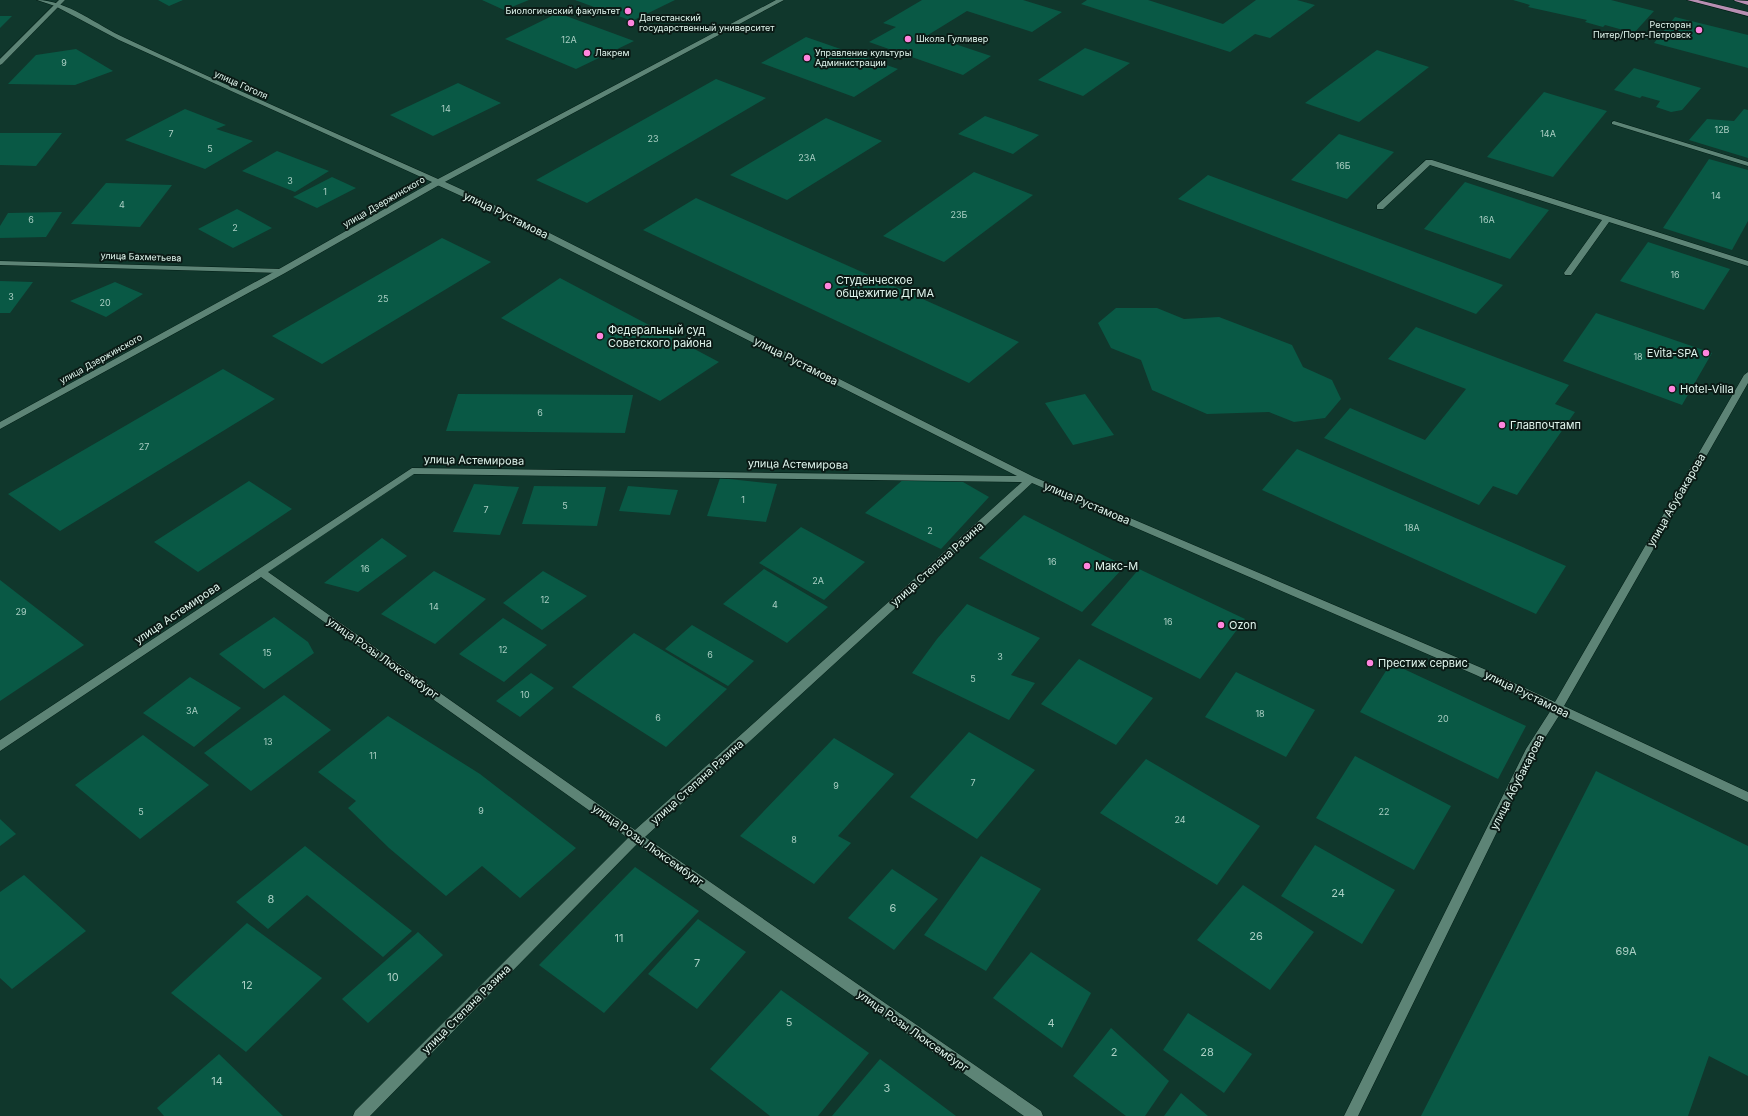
<svg xmlns="http://www.w3.org/2000/svg" width="1748" height="1116" viewBox="0 0 1748 1116" font-family="Inter,sans-serif">
	<rect width="100%" height="100%" fill="#10372c"/>
	<g fill="#095945">
		<polygon points="158,0 183,0 169,6"/>
		<polygon points="482,0 529,0 504,10"/>
		<polygon points="575,0 675,0 632,21"/>
		<polygon points="922,0 1023,0 1062,12 1032,32 967,11 928,35 991,56 963,75 869,42 896,27 883,23"/>
		<polygon points="1087,0 1148,0 1223,24 1256,0 1297,0 1315,5 1270,38 1255,34 1230,52 1081,4"/>
		<polygon points="1513,0 1611,0 1654,11 1634,33 1605,25 1603,27 1585,22 1587,20 1528,7 1530,5"/>
		<polygon points="558,13 634,41 576,69 505,39"/>
		<polygon points="0,16 12,16 0,28"/>
		<polygon points="1675,17 1748,35 1748,68 1654,43"/>
		<polygon points="806,37 898,69 854,97 761,63"/>
		<polygon points="1085,48 1130,63 1083,96 1038,80"/>
		<polygon points="76,49 113,71 75,85 8,84 36,55"/>
		<polygon points="1377,50 1429,67 1359,122 1305,103"/>
		<polygon points="1634,68 1701,88 1682,110 1671,112 1656,107 1660,101 1642,96 1640,98 1614,90"/>
		<polygon points="716,79 766,98 587,203 536,180"/>
		<polygon points="458,83 501,103 433,136 390,115"/>
		<polygon points="1544,92 1607,111 1553,177 1487,157"/>
		<polygon points="185,109 226,125 216,129 253,141 205,169 125,140"/>
		<polygon points="1744,109 1748,110 1748,158 1689,140 1707,119 1734,121"/>
		<polygon points="985,116 1039,135 1013,154 958,134"/>
		<polygon points="826,118 882,141 787,200 730,175"/>
		<polygon points="0,133 62,133 36,166 0,165"/>
		<polygon points="1339,134 1394,152 1347,199 1291,180"/>
		<polygon points="277,151 329,171 295,192 242,171"/>
		<polygon points="1709,159 1748,170 1748,221 1732,250 1663,228"/>
		<polygon points="974,172 1033,195 944,262 883,236"/>
		<polygon points="1208,175 1503,285 1476,314 1178,199"/>
		<polygon points="332,177 356,188 317,208 293,197"/>
		<polygon points="1465,182 1549,210 1510,259 1424,229"/>
		<polygon points="106,183 172,185 140,227 71,224"/>
		<polygon points="696,198 1019,342 969,383 643,230"/>
		<polygon points="237,209 272,228 233,248 198,229"/>
		<polygon points="62,212 46,237 0,238 0,226 8,213"/>
		<polygon points="442,238 491,262 322,364 272,336"/>
		<polygon points="1648,242 1730,269 1704,310 1620,281"/>
		<polygon points="560,278 719,362 660,401 501,318"/>
		<polygon points="0,281 33,282 10,313 0,313"/>
		<polygon points="115,282 143,294 106,317 70,301"/>
		<polygon points="1116,308 1157,308 1184,319 1219,317 1292,345 1303,367 1332,380 1341,399 1325,418 1294,422 1269,412 1207,414 1152,390 1141,360 1111,348 1098,323"/>
		<polygon points="1596,313 1712,353 1682,405 1563,361"/>
		<polygon points="1416,327 1569,385 1555,404 1575,412 1517,495 1493,486 1479,505 1324,438 1350,408 1425,440 1466,389 1388,359"/>
		<polygon points="223,369 275,399 60,531 8,494"/>
		<polygon points="458,394 633,395 625,433 446,431"/>
		<polygon points="1085,394 1114,435 1073,445 1045,403"/>
		<polygon points="1297,449 1566,566 1536,614 1262,490"/>
		<polygon points="720,478 777,484 766,522 707,516"/>
		<polygon points="905,478 963,482 989,497 941,549 865,513"/>
		<polygon points="249,481 292,509 198,572 154,542"/>
		<polygon points="474,484 519,487 500,535 453,532"/>
		<polygon points="534,486 606,487 597,526 522,524"/>
		<polygon points="628,486 678,490 670,515 619,511"/>
		<polygon points="1024,515 1125,566 1082,612 979,558"/>
		<polygon points="801,527 865,562 824,600 759,563"/>
		<polygon points="382,538 407,556 358,592 324,583"/>
		<polygon points="764,569 828,607 787,643 723,604"/>
		<polygon points="1139,569 1245,619 1200,679 1091,625"/>
		<polygon points="434,571 486,599 435,644 381,614"/>
		<polygon points="543,571 587,596 542,630 503,603"/>
		<polygon points="0,580 84,645 0,701"/>
		<polygon points="967,604 1040,638 1011,675 1035,683 1009,720 912,673 937,639"/>
		<polygon points="274,617 308,642 314,653 264,689 219,654"/>
		<polygon points="503,618 547,645 504,682 459,654"/>
		<polygon points="692,625 754,661 728,686 665,649"/>
		<polygon points="634,633 727,689 666,747 572,687"/>
		<polygon points="1079,659 1153,698 1116,745 1041,704"/>
		<polygon points="1391,663 1526,726 1498,779 1360,712"/>
		<polygon points="1236,672 1315,710 1286,757 1205,717"/>
		<polygon points="531,673 554,688 520,717 496,701"/>
		<polygon points="190,677 241,708 194,747 143,713"/>
		<polygon points="284,695 331,730 251,791 204,753"/>
		<polygon points="388,716 480,774 576,848 520,898 482,866 446,896 389,848 348,808 356,801 318,772"/>
		<polygon points="969,732 1035,770 977,839 910,797"/>
		<polygon points="143,735 209,785 140,839 75,785"/>
		<polygon points="834,738 894,774 838,836 851,843 814,884 740,836"/>
		<polygon points="1355,756 1451,806 1414,870 1316,818"/>
		<polygon points="1146,759 1260,826 1217,885 1100,813"/>
		<polygon points="1596,771 1748,846 1748,1076 1709,1056 1688,1116 1421,1116"/>
		<polygon points="0,819 16,834 0,846"/>
		<polygon points="1315,845 1395,890 1362,944 1281,896"/>
		<polygon points="305,846 412,931 383,957 307,895 268,929 236,902"/>
		<polygon points="981,856 1041,889 986,971 924,935"/>
		<polygon points="635,867 699,911 604,1013 539,965"/>
		<polygon points="892,869 938,899 894,950 848,918"/>
		<polygon points="24,875 86,931 12,989 0,978 0,892"/>
		<polygon points="1243,885 1314,932 1270,990 1197,940"/>
		<polygon points="698,919 746,952 697,1009 648,974"/>
		<polygon points="247,923 322,978 246,1052 171,993"/>
		<polygon points="418,932 443,955 368,1023 342,999"/>
		<polygon points="1031,952 1091,993 1062,1048 993,998"/>
		<polygon points="781,990 869,1053 818,1116 770,1116 710,1069"/>
		<polygon points="1188,1013 1252,1054 1224,1093 1163,1050"/>
		<polygon points="1111,1028 1169,1081 1145,1116 1126,1116 1073,1076"/>
		<polygon points="219,1054 283,1116 164,1116 157,1108"/>
		<polygon points="880,1059 956,1116 832,1116"/>
		<polygon points="1181,1093 1208,1116 1164,1116"/>
	</g>
	<g fill="none" stroke-linecap="round" stroke-linejoin="round">
		<defs>
			<g id="lane">
				<polygon points="1614,121 1748,162 1748,166 1612,124 1612,122"/>
				<polygon points="1426,160 1432,160 1748,261 1748,266 1609,222 1571,275 1565,275 1564,273 1602,220 1430,165 1383,209 1377,209 1377,205"/>
			</g>
			<g id="street">
				<polygon points="59,0 65,0 2,64 0,65 0,59"/>
				<path d="M 435,180 L 441,180 L 476,196 L 1034,477 L 1484,669 L 1555,702 L 1744,375 L 1748,372 L 1748,383 L 1564,706 L 1748,792 L 1748,802 L 1560,714 L 1536,752 L 1358,1116 L 1344,1116 L 1526,749 L 1551,710 L 1476,675 L 1032,483 L 645,837 L 1041,1111 L 1043,1116 L 1024,1116 L 637,844 L 370,1116 L 353,1116 L 355,1111 L 628,838 L 261,577 L 0,751 L 0,740 L 412,468 L 1017,476 L 470,200 L 435,184 ZM 414,474 L 1022,482 L 635,830 L 268,572 Z"/>
				<polygon points="0,261 282,269 286,271 282,273 0,265"/>
			</g>
			<path id="secondary" d="M 37,0 C 67,0 98,26 125,38 C 229,87 334,132 438,179 L 776,0 L 784,0 L 441,184 L 285,273 L 0,429 L 0,422 L 279,269 L 432,182 L 119,40 L 55,6 Z"/>
			<g id="primary">
				<polygon points="1687,0 1698,0 1748,12 1748,16"/>
				<polygon points="1734,0 1748,1 1748,5 1735,1"/>
			</g>
		</defs>
		<use href="#lane" stroke="#011d15" stroke-width="1"/>
		<use href="#street" stroke="#011d15" stroke-width="1"/>
		<use href="#secondary" stroke="#011d15" stroke-width="1"/>
		<use href="#primary" stroke="#011d15" stroke-width="1"/>
		<use href="#lane" fill="#5d8476" fill-rule="evenodd"/>
		<use href="#street" fill="#5d8476" fill-rule="evenodd"/>
		<use href="#secondary" fill="#5d8476" fill-rule="evenodd"/>
		<use href="#primary" fill="#b88fb2" fill-rule="evenodd"/>
	</g>
	<g fill="#ff85de" stroke="#0b1b16" stroke-width="1.5">
		<circle cx="628" cy="11" r="4"/>
		<circle cx="631" cy="23" r="4"/>
		<circle cx="1699" cy="30" r="4"/>
		<circle cx="908" cy="39" r="4"/>
		<circle cx="587" cy="53" r="4"/>
		<circle cx="807" cy="58" r="4"/>
		<circle cx="828" cy="286" r="4"/>
		<circle cx="600" cy="336" r="4"/>
		<circle cx="1706" cy="353" r="4"/>
		<circle cx="1672" cy="389" r="4"/>
		<circle cx="1502" cy="425" r="4"/>
		<circle cx="1087" cy="566" r="4"/>
		<circle cx="1221" cy="625" r="4"/>
		<circle cx="1370" cy="663" r="4"/>
	</g>
	<g text-anchor="middle" stroke-width="4" stroke-linejoin="round" paint-order="stroke">
		<g font-size="9" fill="#e1f6ee" stroke="#0b1b16" text-anchor="start">
			<text x="620" y="14" text-anchor="end">Биологический факультет</text>
			<text x="639" y="21">Дагестанский<tspan x="639" dy="10">государственный университет</tspan></text>
			<text x="1691" y="28" text-anchor="end">Ресторан<tspan x="1691" dy="10">Питер/Порт-Петровск</tspan></text>
			<text x="916" y="42">Школа Гулливер</text>
			<text x="595" y="56">Лакрем</text>
			<text x="815" y="56">Управление культуры<tspan x="815" dy="10">Администрации</tspan></text>
		</g>
		<g font-size="9" fill="#abcfc4">
			<text x="569" y="43">12А</text>
			<text x="64" y="66">9</text>
			<text x="446" y="112">14</text>
			<text x="1722" y="133">12В</text>
			<text x="171" y="137">7</text>
			<text x="1548" y="137">14А</text>
			<text x="653" y="142">23</text>
			<text x="210" y="152">5</text>
			<text x="807" y="161">23А</text>
			<text x="1343" y="169">16Б</text>
			<text x="290" y="184">3</text>
			<text x="325" y="195">1</text>
			<text x="1716" y="199">14</text>
			<text x="122" y="208">4</text>
			<text x="959" y="218">23Б</text>
			<text x="31" y="223">6</text>
			<text x="1487" y="223">16А</text>
			<text x="235" y="231">2</text>
			<text x="1675" y="278">16</text>
			<text x="11" y="300">3</text>
			<text x="383" y="302">25</text>
			<text x="105" y="306">20</text>
			<text x="1638" y="360">18</text>
			<text x="540" y="416">6</text>
			<text x="144" y="450">27</text>
			<text x="743" y="503">1</text>
			<text x="565" y="509">5</text>
			<text x="486" y="513">7</text>
			<text x="1412" y="531">18А</text>
			<text x="930" y="534">2</text>
			<text x="1052" y="565">16</text>
			<text x="365" y="572">16</text>
			<text x="818" y="584">2А</text>
			<text x="545" y="603">12</text>
			<text x="775" y="608">4</text>
			<text x="434" y="610">14</text>
			<text x="21" y="615">29</text>
			<text x="1168" y="625">16</text>
			<text x="503" y="653">12</text>
			<text x="267" y="656">15</text>
			<text x="710" y="658">6</text>
			<text x="1000" y="660">3</text>
			<text x="973" y="682">5</text>
			<text x="525" y="698">10</text>
			<text x="192" y="714">3А</text>
			<text x="1260" y="717">18</text>
			<text x="658" y="721">6</text>
			<text x="1443" y="722">20</text>
			<text x="268" y="745">13</text>
			<text x="373" y="759">11</text>
			<text x="973" y="786">7</text>
			<text x="836" y="789">9</text>
			<text x="481" y="814">9</text>
			<text x="141" y="815">5</text>
			<text x="1384" y="815">22</text>
			<text x="1180" y="823">24</text>
			<text x="794" y="843">8</text>
		</g>
		<g font-size="9" fill="#e1f6ee" stroke="#0b1b16">
			<text transform="translate(241 85) rotate(24)" y="3">улица Гоголя</text>
			<text transform="translate(384 202) rotate(-30)" y="3">улица Дзержинского</text>
			<text transform="translate(141 257) rotate(2)" y="3">улица Бахметьева</text>
			<text transform="translate(101 359) rotate(-29)" y="3">улица Дзержинского</text>
		</g>
		<g font-size="11" fill="#e1f6ee" stroke="#0b1b16">
			<text transform="translate(506 215) rotate(26)" y="4">улица Рустамова</text>
			<text transform="translate(796 361) rotate(27)" y="4">улица Рустамова</text>
			<text transform="translate(474 460) rotate(1)" y="4">улица Астемирова</text>
			<text transform="translate(798 464) rotate(1)" y="4">улица Астемирова</text>
			<text transform="translate(1676 500) rotate(-60)" y="4">улица Абубакарова</text>
			<text transform="translate(1087 503) rotate(23)" y="4">улица Рустамова</text>
			<text transform="translate(937 564) rotate(-42)" y="4">улица Степана Разина</text>
			<text transform="translate(177 613) rotate(-34)" y="4">улица Астемирова</text>
			<text transform="translate(383 658) rotate(35)" y="4">улица Розы Люксембург</text>
			<text transform="translate(1527 694) rotate(26)" y="4">улица Рустамова</text>
			<text transform="translate(697 782) rotate(-42)" y="4">улица Степана Разина</text>
			<text transform="translate(1517 782) rotate(-63)" y="4">улица Абубакарова</text>
			<text transform="translate(648 845) rotate(35)" y="4">улица Розы Люксембург</text>
			<text transform="translate(466 1009) rotate(-45)" y="4">улица Степана Разина</text>
			<text transform="translate(913 1031) rotate(35)" y="4">улица Розы Люксембург</text>
		</g>
		<g font-size="11" fill="#e1f6ee" stroke="#0b1b16" text-anchor="start">
			<text x="836" y="284">Студенческое<tspan x="836" dy="13">общежитие ДГМА</tspan></text>
			<text x="608" y="334">Федеральный суд<tspan x="608" dy="13">Советского района</tspan></text>
			<text x="1698" y="357" text-anchor="end">Evita-SPA</text>
			<text x="1680" y="393">Hotel-Villa</text>
			<text x="1510" y="429">Главпочтамп</text>
			<text x="1095" y="570">Макс-М</text>
			<text x="1229" y="629">Ozon</text>
			<text x="1378" y="667">Престиж сервис</text>
		</g>
		<g font-size="11" fill="#abcfc4">
			<text x="1338" y="897">24</text>
			<text x="271" y="903">8</text>
			<text x="893" y="912">6</text>
			<text x="1256" y="940">26</text>
			<text x="619" y="942">11</text>
			<text x="1626" y="955">69А</text>
			<text x="697" y="967">7</text>
			<text x="393" y="981">10</text>
			<text x="247" y="989">12</text>
			<text x="789" y="1026">5</text>
			<text x="1051" y="1027">4</text>
			<text x="1114" y="1056">2</text>
			<text x="1207" y="1056">28</text>
			<text x="217" y="1085">14</text>
			<text x="887" y="1092">3</text>
		</g>
	</g>
</svg>
